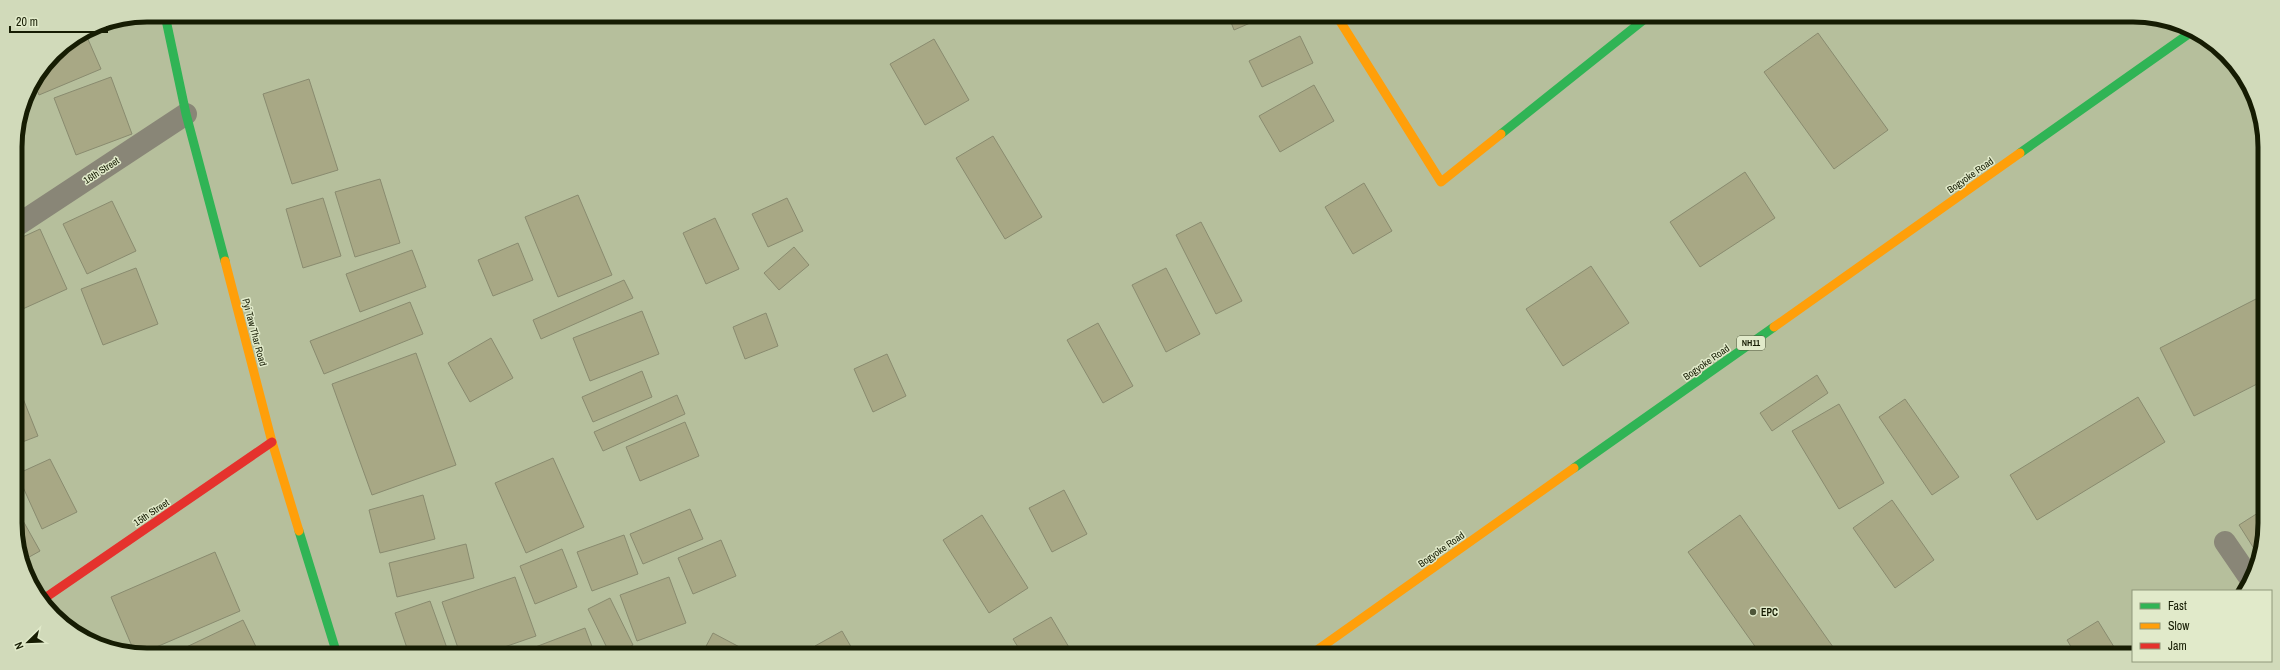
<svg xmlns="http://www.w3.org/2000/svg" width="2280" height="670" viewBox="0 0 2280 670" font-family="'Archivo Narrow',sans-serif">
	<rect width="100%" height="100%" fill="#b6bf9c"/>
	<g fill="#a8a885" stroke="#898b6f">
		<polygon points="1229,17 1264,17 1234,30"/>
		<polygon points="1818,33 1888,130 1834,169 1764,72"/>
		<polygon points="1300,36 1313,63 1262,87 1249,61"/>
		<polygon points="87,37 101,69 39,95 34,83 54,54 65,46"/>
		<polygon points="934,39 969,100 925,125 890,64"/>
		<polygon points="111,77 132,134 76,155 54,98"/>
		<polygon points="309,79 338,170 292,184 263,94"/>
		<polygon points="1314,85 1334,121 1280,152 1259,116"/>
		<polygon points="993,136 1042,217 1005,239 956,158"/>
		<polygon points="1745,172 1775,218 1700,267 1670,222"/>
		<polygon points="380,179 400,243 355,257 335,192"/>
		<polygon points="1364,183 1392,231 1353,254 1325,207"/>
		<polygon points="578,195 612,275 558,297 525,217"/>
		<polygon points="323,198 341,256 303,268 286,209"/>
		<polygon points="787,198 803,231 768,247 752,214"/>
		<polygon points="112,201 136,251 87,274 63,224"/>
		<polygon points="715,218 739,269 706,284 683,233"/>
		<polygon points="1201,222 1242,301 1216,314 1176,235"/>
		<polygon points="40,229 67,289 16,312 16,240"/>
		<polygon points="518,243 533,280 493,296 478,260"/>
		<polygon points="794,247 809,265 779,290 764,273"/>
		<polygon points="412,250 426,287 360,312 346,274"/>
		<polygon points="1591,266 1629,323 1563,366 1526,309"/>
		<polygon points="136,268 158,324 103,345 81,289"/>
		<polygon points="1166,268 1200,334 1166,352 1132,285"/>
		<polygon points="624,280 633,298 541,339 533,320"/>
		<polygon points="2256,299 2262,311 2261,382 2194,416 2160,348"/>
		<polygon points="410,302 423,334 324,374 310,341"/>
		<polygon points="642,311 659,354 590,381 573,338"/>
		<polygon points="766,313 778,346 745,359 733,327"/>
		<polygon points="1098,323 1133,386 1103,403 1067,340"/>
		<polygon points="491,338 513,378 470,402 448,363"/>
		<polygon points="416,353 456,465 372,495 332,384"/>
		<polygon points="887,354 906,396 873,412 854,369"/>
		<polygon points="642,371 652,397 593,422 582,397"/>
		<polygon points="1817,375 1828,393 1772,431 1760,413"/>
		<polygon points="20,391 38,436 17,444 17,392"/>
		<polygon points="677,395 685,414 603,451 594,432"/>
		<polygon points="2138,397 2165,442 2037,520 2010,475"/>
		<polygon points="1905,399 1959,477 1932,495 1879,417"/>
		<polygon points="1839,404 1884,483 1839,509 1792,431"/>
		<polygon points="685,422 699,456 640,481 626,447"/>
		<polygon points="553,458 584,527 526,553 495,483"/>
		<polygon points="50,459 77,512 42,529 17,474"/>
		<polygon points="1064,490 1087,534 1052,552 1029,508"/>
		<polygon points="423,495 435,539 380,553 369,510"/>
		<polygon points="1892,500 1934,560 1895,588 1853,528"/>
		<polygon points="690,509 703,539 643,564 630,534"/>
		<polygon points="17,510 40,551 22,561 17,548"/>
		<polygon points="2261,511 2261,557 2260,558 2239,525"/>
		<polygon points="982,515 1028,588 989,613 943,540"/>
		<polygon points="1740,515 1838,654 1756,654 1759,652 1688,552"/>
		<polygon points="624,535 638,574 592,591 577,552"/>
		<polygon points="721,540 736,576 693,594 678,558"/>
		<polygon points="466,544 474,578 397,597 389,563"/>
		<polygon points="562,549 577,587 535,604 520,566"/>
		<polygon points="215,552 240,611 147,651 134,651 111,597"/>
		<polygon points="515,577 536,636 493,651 459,651 442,602"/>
		<polygon points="669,577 686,623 637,641 620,595"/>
		<polygon points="610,598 633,645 620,652 609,652 588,609"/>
		<polygon points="430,601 448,651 408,651 395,613"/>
		<polygon points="1051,617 1070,649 1064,653 1021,652 1013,639"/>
		<polygon points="243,620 258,651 178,651"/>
		<polygon points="2098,621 2119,655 2076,655 2067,640"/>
		<polygon points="585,628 594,652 525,651"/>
		<polygon points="842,631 854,652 819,652 815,646"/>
		<polygon points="713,633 749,652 703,652"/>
	</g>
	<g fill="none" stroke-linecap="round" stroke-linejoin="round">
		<g stroke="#898677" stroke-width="22">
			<polyline points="16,226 186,114"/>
			<polyline points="2225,542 2251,580"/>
		</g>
		<g stroke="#30b455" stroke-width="9">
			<polyline points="165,15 186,114 225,261"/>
			<polyline points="1501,134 1646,18"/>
			<polyline points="2020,153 2190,33"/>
			<polyline points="1574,468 1774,327"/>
			<polyline points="299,531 336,651"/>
		</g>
		<g stroke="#ff9f0a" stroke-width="9">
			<polyline points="1338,18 1441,182 1501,134"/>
			<polyline points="225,261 272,442 299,531"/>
			<polyline points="1774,327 2020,153"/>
			<polyline points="1313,653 1574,468"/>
		</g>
		<polyline stroke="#e5322d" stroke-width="9" points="42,600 272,442"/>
	</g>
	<circle fill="#4e5539" stroke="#e1eaca" stroke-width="1.5" cx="1753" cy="612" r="4"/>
	<g text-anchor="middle" stroke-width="3" stroke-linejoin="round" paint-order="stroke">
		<rect fill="#e1eaca" stroke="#535a3f" stroke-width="1" x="1737" y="336" width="28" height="14" rx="3"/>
		<g font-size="9" font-weight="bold" fill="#161c03">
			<text x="1751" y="346">NH11</text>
		</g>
		<g font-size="10" fill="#161c03" stroke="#e1eaca">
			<text transform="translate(101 170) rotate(-33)" y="4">16th Street</text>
			<text transform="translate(1970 175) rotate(-35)" y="4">Bogyoke Road</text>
			<text transform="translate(255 332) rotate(75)" y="4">Pyi Taw Thar Road</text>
			<text transform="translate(1706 362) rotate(-35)" y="4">Bogyoke Road</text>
			<text transform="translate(151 512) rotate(-34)" y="4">15th Street</text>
			<text transform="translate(1441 549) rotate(-35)" y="4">Bogyoke Road</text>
		</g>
		<g font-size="10" font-weight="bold" fill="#161c03" stroke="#e1eaca" text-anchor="start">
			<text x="1761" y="616">EPC</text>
		</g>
	</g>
	<path d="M0 0H2280V670H0ZM147 22H2133A125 125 0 0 1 2258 147V523A125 125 0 0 1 2133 648H147A125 125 0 0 1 22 523V147A125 125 0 0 1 147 22Z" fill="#d1daba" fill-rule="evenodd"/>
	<path fill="none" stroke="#161c03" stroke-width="5" d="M147 22H2133A125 125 0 0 1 2258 147V523A125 125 0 0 1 2133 648H147A125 125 0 0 1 22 523V147A125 125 0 0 1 147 22Z"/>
	<rect x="2132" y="590" width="140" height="72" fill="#e1eaca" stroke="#90987a"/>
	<rect x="2140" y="603" width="20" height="6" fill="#30b455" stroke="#90987a"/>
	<text x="2168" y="610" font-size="12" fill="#161c03">Fast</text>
	<rect x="2140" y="623" width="20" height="6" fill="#ff9f0a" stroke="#90987a"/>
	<text x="2168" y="630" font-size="12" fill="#161c03">Slow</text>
	<rect x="2140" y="643" width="20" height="6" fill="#e5322d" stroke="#90987a"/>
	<text x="2168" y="650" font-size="12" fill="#161c03">Jam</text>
	<g transform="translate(28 642) rotate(247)" stroke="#e1eaca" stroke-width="3" paint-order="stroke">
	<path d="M0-3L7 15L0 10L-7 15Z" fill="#161c03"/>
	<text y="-6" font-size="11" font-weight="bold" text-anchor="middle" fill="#161c03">N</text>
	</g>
	<path d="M10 26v6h97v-6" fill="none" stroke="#161c03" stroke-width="2"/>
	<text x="16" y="26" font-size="12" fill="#161c03" stroke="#e1eaca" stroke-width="3" paint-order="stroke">20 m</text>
</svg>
